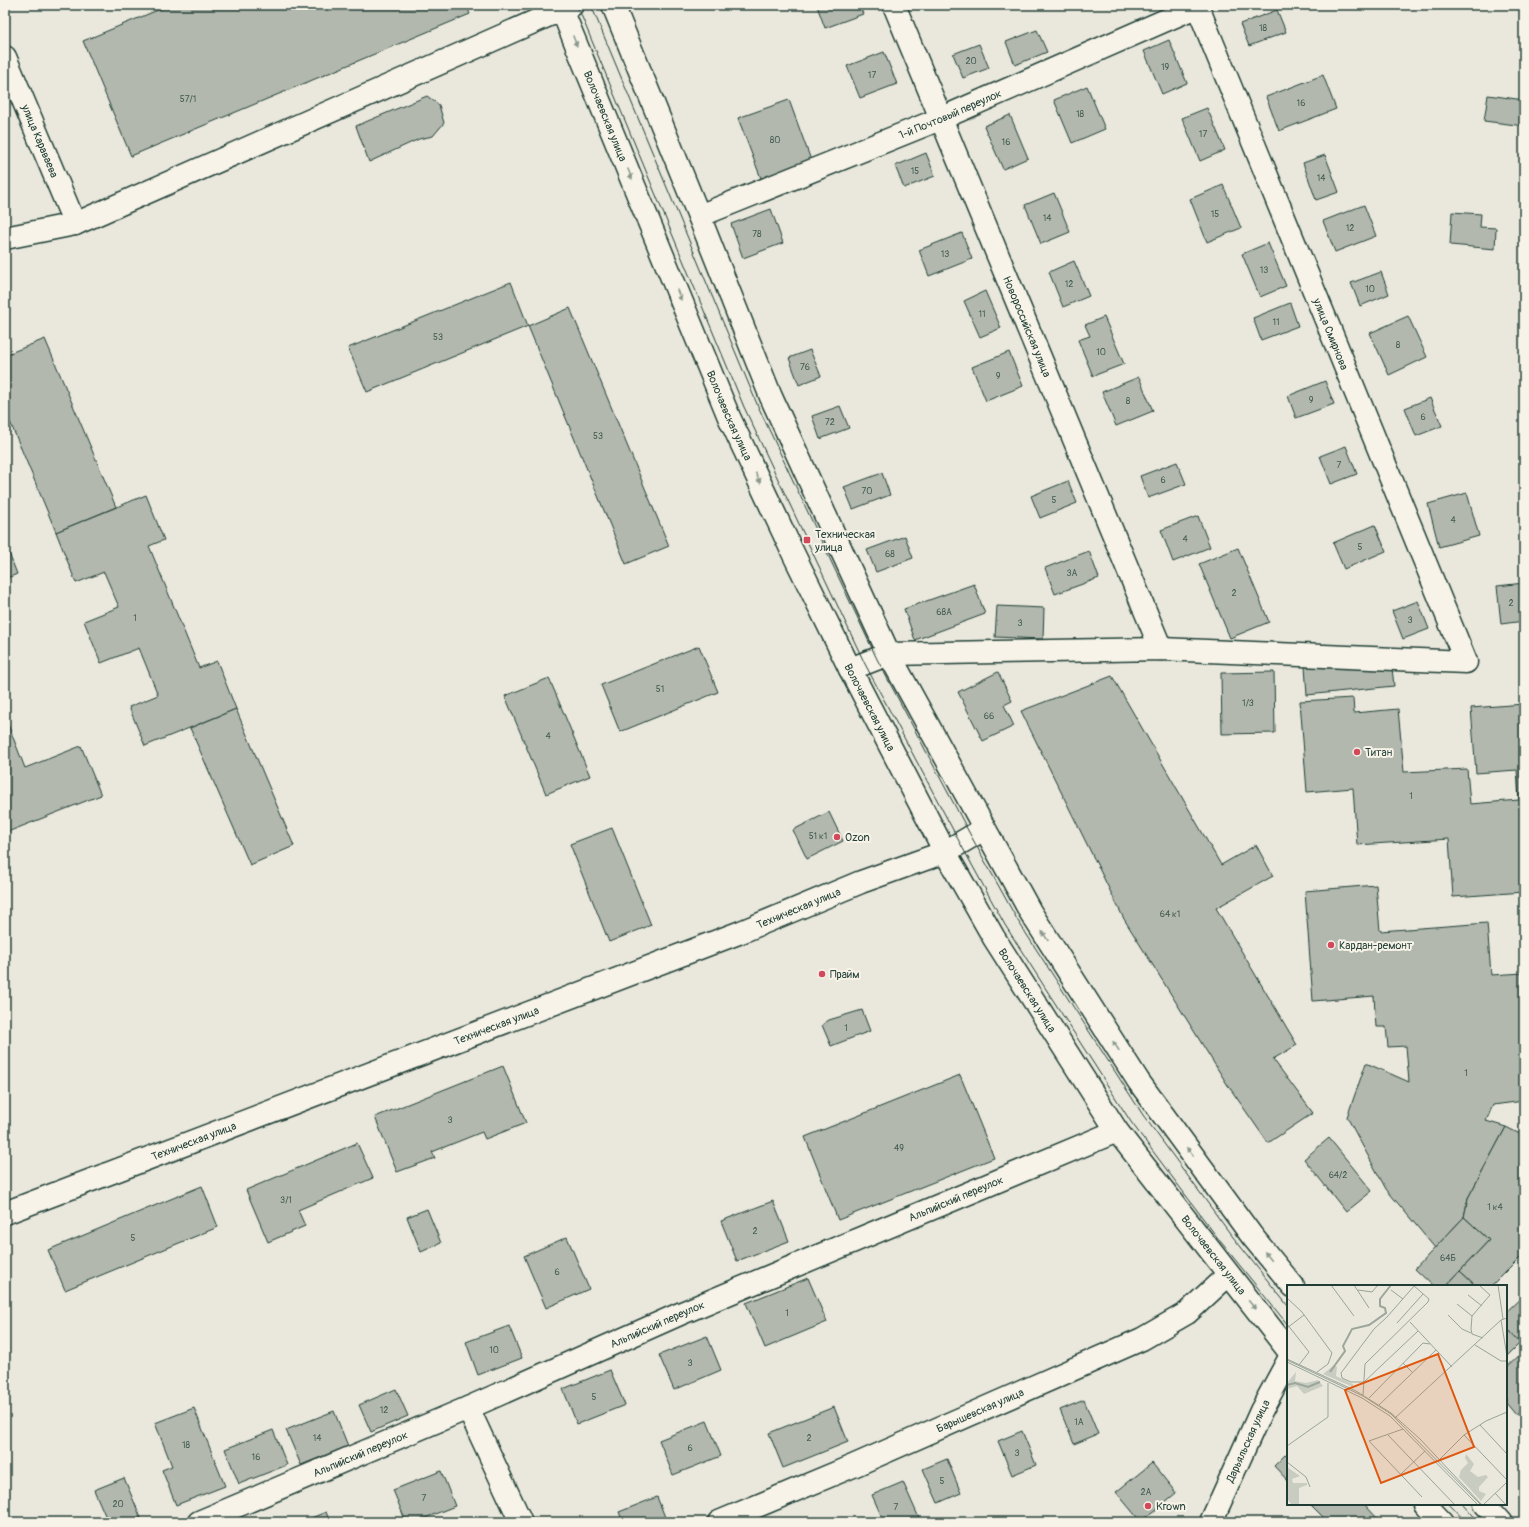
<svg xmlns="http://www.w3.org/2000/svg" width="1529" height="1527" viewBox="0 0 1529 1527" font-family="Pangolin,sans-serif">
	<rect width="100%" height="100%" fill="#eae8dd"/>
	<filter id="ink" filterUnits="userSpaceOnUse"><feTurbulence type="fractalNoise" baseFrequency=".025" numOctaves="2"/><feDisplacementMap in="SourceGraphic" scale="8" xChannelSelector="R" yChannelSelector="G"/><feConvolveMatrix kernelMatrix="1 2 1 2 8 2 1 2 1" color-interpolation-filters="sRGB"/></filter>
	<g filter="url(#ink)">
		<g fill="#b2b8ae" stroke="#1f3d34">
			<polygon points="170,5 466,5 470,14 131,156 83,41"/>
			<polygon points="819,5 859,5 863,14 825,28 817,6"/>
			<polygon points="1277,10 1286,32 1249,46 1240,24"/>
			<polygon points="1037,30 1047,52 1015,65 1006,42"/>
			<polygon points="1169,40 1187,83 1162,94 1144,51"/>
			<polygon points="979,44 989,68 963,78 953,54"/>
			<polygon points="884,52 897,84 860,98 847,66"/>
			<polygon points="1323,75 1336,109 1279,131 1266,97"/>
			<polygon points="1087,86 1105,129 1072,143 1054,100"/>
			<polygon points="1488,95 1524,100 1524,126 1484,121"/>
			<polygon points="427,96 439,105 444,123 433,136 419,139 369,162 356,126"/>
			<polygon points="789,100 812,163 762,181 738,118"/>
			<polygon points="1207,108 1225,150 1200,161 1182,118"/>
			<polygon points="1010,115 1028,158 1003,169 984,126"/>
			<polygon points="926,153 935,176 904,188 895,166"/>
			<polygon points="1325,155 1339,192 1316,200 1303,163"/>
			<polygon points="1223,185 1241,228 1207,242 1190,199"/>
			<polygon points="1054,193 1070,232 1041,244 1025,205"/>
			<polygon points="1364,205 1376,236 1335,252 1323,221"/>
			<polygon points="771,209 783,243 743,258 731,224"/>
			<polygon points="1452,212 1481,214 1480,227 1496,228 1495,249 1450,245"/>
			<polygon points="962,233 972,259 929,276 919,250"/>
			<polygon points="1268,243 1286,286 1260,297 1242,254"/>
			<polygon points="1074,261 1089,296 1063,307 1049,272"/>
			<polygon points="1381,272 1389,294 1360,306 1351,283"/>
			<polygon points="511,282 528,326 367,392 348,348"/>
			<polygon points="985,291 1001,328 980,337 964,301"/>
			<polygon points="1290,303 1298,326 1261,340 1253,318"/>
			<polygon points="570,308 669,546 626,564 528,326"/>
			<polygon points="1408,316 1427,357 1389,375 1370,333"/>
			<polygon points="1104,317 1124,364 1093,376 1078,340 1090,336 1085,325"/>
			<polygon points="45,339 116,507 56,532 5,410 5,355"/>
			<polygon points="810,350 821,376 799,385 789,358"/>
			<polygon points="1009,352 1023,386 986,401 972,367"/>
			<polygon points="1139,377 1153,411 1116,426 1102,392"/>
			<polygon points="1325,381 1334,404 1296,418 1288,396"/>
			<polygon points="1430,398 1442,426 1416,436 1405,408"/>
			<polygon points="840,406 849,428 820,439 812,416"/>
			<polygon points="1346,446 1357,474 1331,484 1320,456"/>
			<polygon points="1177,462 1186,484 1148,498 1140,476"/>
			<polygon points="882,473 890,495 853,509 844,487"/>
			<polygon points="1068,481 1077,503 1040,518 1031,496"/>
			<polygon points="1467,493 1479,536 1439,547 1428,504"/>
			<polygon points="146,495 164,540 149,546 199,668 217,661 236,709 145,746 129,707 158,695 139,648 101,663 84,621 119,607 104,572 76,583 56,532"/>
			<polygon points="1198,516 1210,547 1173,562 1161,530"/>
			<polygon points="1375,525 1386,551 1344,569 1333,543"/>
			<polygon points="905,536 913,558 876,572 867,550"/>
			<polygon points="5,543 17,574 5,579"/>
			<polygon points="1238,548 1269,622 1230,638 1199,564"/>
			<polygon points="1089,551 1099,578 1055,594 1045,568"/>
			<polygon points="1524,583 1524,621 1501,624 1497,586"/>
			<polygon points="974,584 985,614 915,640 904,609"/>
			<polygon points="1418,601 1429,629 1403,639 1392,611"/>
			<polygon points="997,606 1044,608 1043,639 995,637"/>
			<polygon points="699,646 718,692 620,732 601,685"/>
			<polygon points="1391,659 1394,686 1307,695 1305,667"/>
			<polygon points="998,672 1012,701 1004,705 1014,726 983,741 958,692"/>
			<polygon points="1274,672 1275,733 1222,734 1221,673"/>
			<polygon points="1112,676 1221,865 1256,845 1273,876 1216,908 1297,1045 1273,1059 1313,1113 1268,1143 1227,1084 1124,919 1021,711"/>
			<polygon points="549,678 590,776 546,794 505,696"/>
			<polygon points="1353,698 1354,713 1398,709 1404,772 1467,769 1470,804 1519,800 1517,770 1476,773 1471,708 1524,704 1524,892 1453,897 1449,839 1357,845 1353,788 1307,792 1300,701"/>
			<polygon points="236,709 294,846 250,865 190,728"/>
			<polygon points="5,717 25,768 81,746 101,795 5,833"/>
			<polygon points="829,812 843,841 807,859 793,830"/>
			<polygon points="612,828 651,925 609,942 570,844"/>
			<polygon points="1376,885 1380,931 1487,923 1491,975 1524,973 1524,1101 1493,1105 1486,1121 1506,1127 1468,1198 1464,1217 1435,1248 1386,1189 1347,1117 1366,1063 1409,1082 1406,1046 1388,1047 1386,1027 1376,1027 1374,996 1313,1001 1305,891"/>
			<polygon points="862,1010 870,1031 831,1046 822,1025 829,1020"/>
			<polygon points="503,1066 526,1123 485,1139 482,1132 432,1152 435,1158 397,1172 375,1117"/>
			<polygon points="960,1075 994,1158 838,1220 805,1137"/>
			<polygon points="1506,1127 1524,1136 1524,1254 1492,1286 1476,1286 1460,1271 1489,1240 1464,1217 1468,1198"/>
			<polygon points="1329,1138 1372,1191 1346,1212 1304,1159"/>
			<polygon points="357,1143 373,1178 298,1210 305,1226 268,1242 246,1190"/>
			<polygon points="202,1186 218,1227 65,1290 48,1250"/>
			<polygon points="773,1201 789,1241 737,1261 721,1221"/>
			<polygon points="427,1209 441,1243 421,1252 407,1217"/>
			<polygon points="1464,1217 1489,1240 1446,1286 1433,1286 1415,1269"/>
			<polygon points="567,1237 589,1289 546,1308 524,1256"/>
			<polygon points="1460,1271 1476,1286 1446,1286"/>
			<polygon points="808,1278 827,1322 765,1348 746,1303"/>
			<polygon points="1524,1295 1524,1340 1520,1343 1506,1328 1506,1312"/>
			<polygon points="509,1326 522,1358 478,1375 466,1342"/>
			<polygon points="1506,1328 1520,1343 1506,1357"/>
			<polygon points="707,1336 721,1370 674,1390 659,1355"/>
			<polygon points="1524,1351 1524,1408 1516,1414 1506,1402 1506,1368"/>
			<polygon points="610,1370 625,1405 577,1424 563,1389"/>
			<polygon points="396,1389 408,1416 371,1432 359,1405"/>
			<polygon points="1084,1400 1098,1434 1074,1444 1060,1410"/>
			<polygon points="834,1407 848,1442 783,1468 769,1433"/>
			<polygon points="194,1408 225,1486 176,1505 162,1470 172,1466 155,1423"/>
			<polygon points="334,1411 348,1446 301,1465 286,1430"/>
			<polygon points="707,1421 721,1456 673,1475 659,1440"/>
			<polygon points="273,1430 287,1465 239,1484 225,1449"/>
			<polygon points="1022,1431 1036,1465 1012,1475 998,1441"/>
			<polygon points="1288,1452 1288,1481 1274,1466"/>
			<polygon points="947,1459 961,1493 938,1503 923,1469"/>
			<polygon points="1152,1463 1176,1493 1141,1522 1116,1492"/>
			<polygon points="441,1471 455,1506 415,1522 406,1522 393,1490"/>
			<polygon points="124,1478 141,1518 132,1522 108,1522 94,1490"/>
			<polygon points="903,1482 919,1518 911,1522 884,1522 872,1495"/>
			<polygon points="657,1497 667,1522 623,1522 619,1512"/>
			<polygon points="1310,1504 1364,1504 1378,1519 1375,1522 1328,1522"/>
			<polygon points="326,1512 330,1522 301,1522"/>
		</g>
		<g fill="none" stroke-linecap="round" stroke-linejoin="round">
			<defs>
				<g id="minor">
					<path id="s1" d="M 894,5 L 1161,649"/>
					<path id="s2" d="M 5,57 L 75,224"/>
					<path id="s3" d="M 699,216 L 940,119 L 1198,6"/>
					<polyline points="5,238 75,224 572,5"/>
					<polyline points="850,669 889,654 1161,649 1466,662 1197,5"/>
					<path id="s4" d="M 5,1213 L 741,932 L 861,882 L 945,852 L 984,829"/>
					<polyline points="468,1408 521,1522"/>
					<path id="s5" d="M 199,1522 L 468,1408 L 682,1313 L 1117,1131"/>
					<path id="s6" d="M 719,1522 L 853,1466 L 1142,1339 L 1187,1313 L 1228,1275"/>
					<path id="s7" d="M 1211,1522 L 1261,1411 L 1288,1361"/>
				</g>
				<g id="major">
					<path id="s8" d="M 560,5 L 729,417 L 794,555 L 850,669 L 945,852 L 994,938 L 1117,1131 L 1288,1350"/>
					<polyline points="613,5 699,216 771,397 889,654 1031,913 1139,1082 1252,1236 1293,1286"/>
					<polyline points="1425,1504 1442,1522"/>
					<polyline points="1485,1504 1501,1522"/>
				</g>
			</defs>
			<use href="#minor" stroke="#1f3d34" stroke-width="25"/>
			<use href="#major" stroke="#1f3d34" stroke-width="25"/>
			<use href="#minor" stroke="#f7f3e8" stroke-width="22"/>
			<use href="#major" stroke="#f7f3e8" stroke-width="22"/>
			<g stroke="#1f3d34" stroke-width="1">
				<polyline points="577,5 744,407 865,664 960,843 1005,925 1131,1122 1220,1241 1288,1325"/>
				<polyline points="591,5 757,404 877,659 971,836 1018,921 1143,1115 1229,1232 1288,1306"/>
				<polyline points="1449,1504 1466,1522"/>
				<polyline points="1463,1504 1479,1522"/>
			</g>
		</g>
		<defs><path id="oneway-solid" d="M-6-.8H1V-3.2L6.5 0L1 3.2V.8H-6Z"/></defs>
		<g fill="#8b988e">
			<use href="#oneway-solid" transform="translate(575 41) rotate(68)"/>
			<use href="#oneway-solid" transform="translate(630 174) rotate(68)"/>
			<use href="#oneway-solid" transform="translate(679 295) rotate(68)"/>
			<use href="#oneway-solid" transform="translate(758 478) rotate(65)"/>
			<use href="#oneway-solid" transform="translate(1045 936) rotate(-123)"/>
			<use href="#oneway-solid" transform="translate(1116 1046) rotate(-123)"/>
			<use href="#oneway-solid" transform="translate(1190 1152) rotate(-126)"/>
			<use href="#oneway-solid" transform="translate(1268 1256) rotate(-129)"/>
			<use href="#oneway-solid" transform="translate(1252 1305) rotate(51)"/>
		</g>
	</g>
	<g fill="#d1495b" stroke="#f7f3e8" stroke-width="1.5">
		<rect x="803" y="536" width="8" height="8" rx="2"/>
		<circle cx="1357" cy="752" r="4"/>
		<circle cx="837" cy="837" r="4"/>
		<circle cx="1331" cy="945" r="4"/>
		<circle cx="822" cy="974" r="4"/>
		<circle cx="1148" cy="1506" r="4"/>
	</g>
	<g text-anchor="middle" stroke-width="4" stroke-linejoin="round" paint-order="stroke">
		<g font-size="9" fill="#445c52">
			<text x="1263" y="31">18</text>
			<text x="971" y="64">20</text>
			<text x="1165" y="70">19</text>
			<text x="872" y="78">17</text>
			<text x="188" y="102">57/1</text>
			<text x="1301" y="106">16</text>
			<text x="1080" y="117">18</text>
			<text x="1203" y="137">17</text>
			<text x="775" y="143">80</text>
			<text x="1006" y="145">16</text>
			<text x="915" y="174">15</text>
			<text x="1321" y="181">14</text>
			<text x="1215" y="217">15</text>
			<text x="1047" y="221">14</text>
			<text x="1350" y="231">12</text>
			<text x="757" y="237">78</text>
			<text x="945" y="257">13</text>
			<text x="1264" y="273">13</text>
			<text x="1069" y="287">12</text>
			<text x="1370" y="292">10</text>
			<text x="982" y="317">11</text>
			<text x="1276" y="325">11</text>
			<text x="438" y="340">53</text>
			<text x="1398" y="348">8</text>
			<text x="1101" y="355">10</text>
			<text x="805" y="370">76</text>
			<text x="998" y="379">9</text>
			<text x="1311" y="403">9</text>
			<text x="1128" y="404">8</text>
			<text x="1423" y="420">6</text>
			<text x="830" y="425">72</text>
			<text x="598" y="439">53</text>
			<text x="1339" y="468">7</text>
			<text x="1163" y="483">6</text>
			<text x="867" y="494">70</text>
			<text x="1054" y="503">5</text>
			<text x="1453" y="523">4</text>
			<text x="1185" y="542">4</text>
			<text x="1360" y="550">5</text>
			<text x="890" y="557">68</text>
			<text x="1072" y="576">3А</text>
			<text x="1234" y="596">2</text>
			<text x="1511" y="606">2</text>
			<text x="944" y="615">68А</text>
			<text x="135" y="621">1</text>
			<text x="1410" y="623">3</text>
			<text x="1020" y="626">3</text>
			<text x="660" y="692">51</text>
			<text x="1248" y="706">1/3</text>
			<text x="989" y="719">66</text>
			<text x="548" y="739">4</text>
			<text x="1411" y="799">1</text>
			<text x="818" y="839">51 к1</text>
			<text x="1170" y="917">64 к1</text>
			<text x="846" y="1031">1</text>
			<text x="1466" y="1076">1</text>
			<text x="450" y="1123">3</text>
			<text x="899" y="1151">49</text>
			<text x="1338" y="1178">64/2</text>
			<text x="286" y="1203">3/1</text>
			<text x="1495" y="1210">1 к4</text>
			<text x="755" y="1234">2</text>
			<text x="133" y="1241">5</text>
			<text x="1448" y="1261">64Б</text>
			<text x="557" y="1275">6</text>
			<text x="787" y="1316">1</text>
			<text x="494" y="1353">10</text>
			<text x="690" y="1366">3</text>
			<text x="594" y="1400">5</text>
			<text x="384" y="1413">12</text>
			<text x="1079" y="1425">1А</text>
			<text x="317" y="1441">14</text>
			<text x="809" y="1441">2</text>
			<text x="186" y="1448">18</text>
			<text x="690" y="1451">6</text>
			<text x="1017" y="1456">3</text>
			<text x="256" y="1460">16</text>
			<text x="942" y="1484">5</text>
			<text x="1146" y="1495">2А</text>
			<text x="424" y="1501">7</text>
			<text x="118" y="1507">20</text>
			<text x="896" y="1510">7</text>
		</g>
		<g font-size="11" fill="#1f3d34" stroke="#f7f3e8">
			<text dy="4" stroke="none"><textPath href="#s3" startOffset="271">1-й Почтовый переулок</textPath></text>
			<text dy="4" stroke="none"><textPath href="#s8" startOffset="120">Волочаевская улица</textPath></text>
			<text dy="4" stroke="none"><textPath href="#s2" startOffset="91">улица Караваева</textPath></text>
			<text dy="4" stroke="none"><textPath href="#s1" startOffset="348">Новороссийская улица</textPath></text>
			<text transform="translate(1331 334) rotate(68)" y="4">улица Смирнова</text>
			<text dy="4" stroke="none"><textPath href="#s8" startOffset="444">Волочаевская улица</textPath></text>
			<text dy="4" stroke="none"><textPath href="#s8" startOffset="768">Волочаевская улица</textPath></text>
			<text dy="4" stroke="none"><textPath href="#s4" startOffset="850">Техническая улица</textPath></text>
			<text dy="4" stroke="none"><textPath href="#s8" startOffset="1092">Волочаевская улица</textPath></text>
			<text dy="4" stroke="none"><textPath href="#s4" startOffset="526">Техническая улица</textPath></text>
			<text dy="4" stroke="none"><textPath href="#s4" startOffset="202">Техническая улица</textPath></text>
			<text dy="4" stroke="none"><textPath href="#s5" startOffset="823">Альпийский переулок</textPath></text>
			<text dy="4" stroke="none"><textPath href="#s8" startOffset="1416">Волочаевская улица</textPath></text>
			<text dy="4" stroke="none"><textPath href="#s5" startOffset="499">Альпийский переулок</textPath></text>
			<text dy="4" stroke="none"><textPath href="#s6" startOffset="284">Барышевская улица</textPath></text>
			<text dy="4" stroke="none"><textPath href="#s7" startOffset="89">Дарьяльская улица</textPath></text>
			<text dy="4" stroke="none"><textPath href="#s5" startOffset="175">Альпийский переулок</textPath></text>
		</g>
		<g font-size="11" fill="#1f3d34" stroke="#f7f3e8" text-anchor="start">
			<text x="815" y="538">Техническая<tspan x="815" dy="13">улица</tspan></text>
			<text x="1365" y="756">Титан</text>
			<text x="845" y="841">Ozon</text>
			<text x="1339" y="949">Кардан-ремонт</text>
			<text x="830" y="978">Прайм</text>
			<text x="1156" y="1510">Krown</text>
		</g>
	</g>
	<g transform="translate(1287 1285)">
		<rect width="220" height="220" fill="#eae8dd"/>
		<path d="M 47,80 L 50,82 L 49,91 L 66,99 L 66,102 L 36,89 ZM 9,87 L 8,96 L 19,98 L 31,95 L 36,101 L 17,109 L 10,101 L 0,104 L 0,98 ZM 179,169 L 187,179 L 183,186 L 191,192 L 199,190 L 201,192 L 192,202 L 192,206 L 199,209 L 194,216 L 172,192 L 174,185 L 181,178 L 178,173 ZM 0,182 L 13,191 L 5,194 L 6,198 L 20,198 L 20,200 L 12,203 L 12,220 L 5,220 L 1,215 Z" fill="#c8ccc1"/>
		<path fill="none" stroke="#9ca69c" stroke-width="2" d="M 43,87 L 58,66 L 56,61 L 65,44 L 82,40 L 99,28 L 98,23 L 93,21 L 93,14 L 104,0M 0,100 L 8,98 L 21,102 L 33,97"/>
		<path fill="none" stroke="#99a499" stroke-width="1" d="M 44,0 L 67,31M 67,0 L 82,23M 128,0 L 100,32 L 87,44 L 54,88 L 55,93 L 64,97 L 77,97 L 131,46M 192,0 L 203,10 L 185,31 L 184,44 L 185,49 L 196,53M 211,0 L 216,34M 71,5 L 85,7 L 91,0M 104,5 L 116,14M 181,10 L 195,21M 0,13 L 15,27 L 45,68 L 41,79 L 30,87M 170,19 L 185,31M 161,30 L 175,44 L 184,48M 214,35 L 220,71M 123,37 L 165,82M 110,38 L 136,9M 0,39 L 22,67 L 12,80M 0,43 L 17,30M 188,60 L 214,76 L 220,76M 0,74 L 69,106 L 104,128 L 133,154 L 195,220M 0,75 L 76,111 L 104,129 L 194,220M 0,77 L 75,113 L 103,131 L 191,220M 116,78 L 125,87M 76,110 L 78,79 L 141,17 L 142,14 L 126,0M 82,113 L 136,58 L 143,59M 92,120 L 149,65M 108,133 L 214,35 L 220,33M 193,140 L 220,169M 116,144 L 82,156 L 135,212M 101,150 L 168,220M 177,150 L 220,195M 0,161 L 41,132 L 41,98M 152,175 L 177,150 L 199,136 L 220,127M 0,177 L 19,192 L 23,202M 114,189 L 138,166M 208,208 L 219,220M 196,220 L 220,197"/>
		<path fill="#de580e" fill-opacity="0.15" stroke="#de580e" stroke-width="2" d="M 151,69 L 187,162 L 94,198 L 58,105 Z"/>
		<rect width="220" height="220" fill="none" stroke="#1f3d34" stroke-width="2"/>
	</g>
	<rect width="1529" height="1527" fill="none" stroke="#f7f3e8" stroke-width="20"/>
	<rect x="10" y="10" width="1509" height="1507" fill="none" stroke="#1f3d34" stroke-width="1.5" filter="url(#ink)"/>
</svg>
